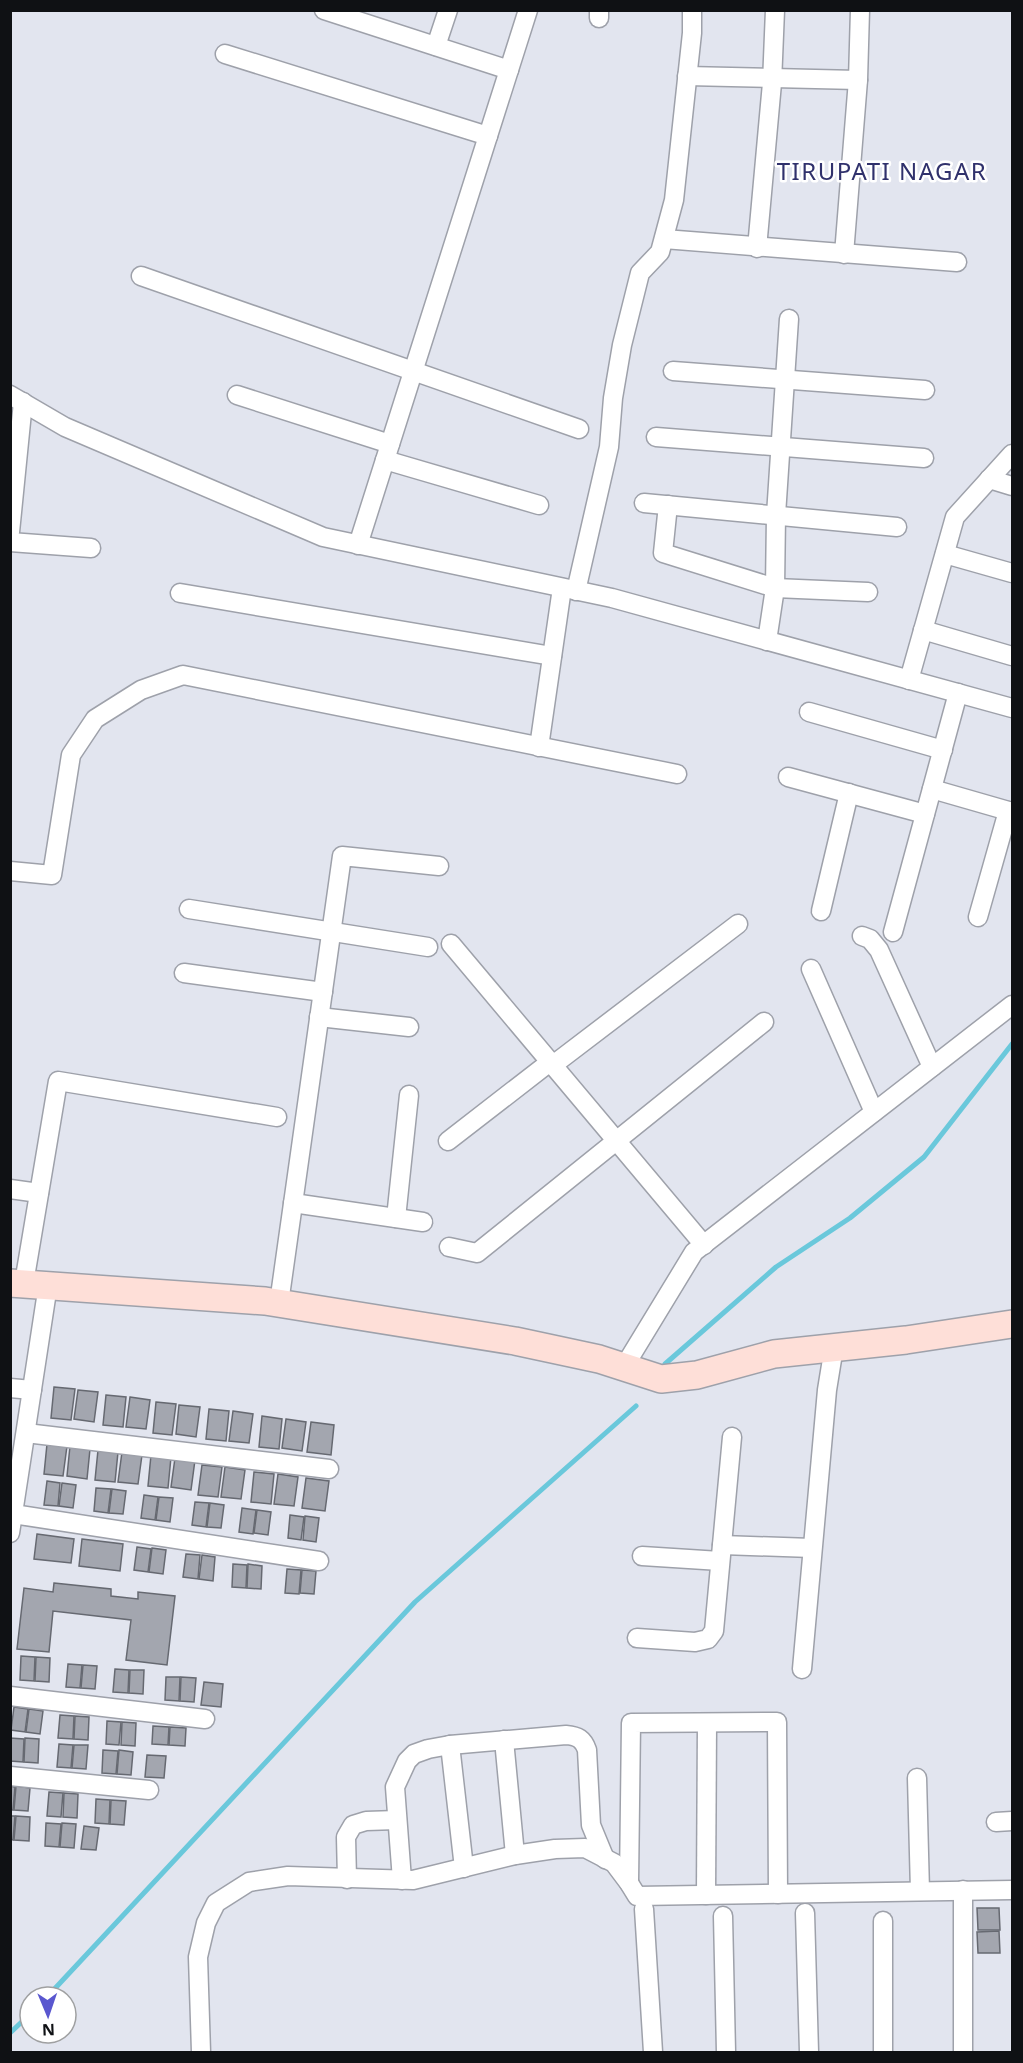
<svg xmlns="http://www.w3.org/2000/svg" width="1023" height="2063" viewBox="0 0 1023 2063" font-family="'Noto Sans',sans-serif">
	<rect width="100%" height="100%" fill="#e2e5ef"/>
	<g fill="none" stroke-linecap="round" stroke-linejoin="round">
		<g stroke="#6ac8db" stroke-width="5">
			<polyline points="665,1364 776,1267 850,1218 924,1157 1012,1044"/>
			<polyline points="47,1997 415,1602 636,1406"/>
			<polyline points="10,2033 30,2014"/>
		</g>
	</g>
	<g fill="#a3a6af" stroke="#666971" stroke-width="1.5">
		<polygon points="54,1387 75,1389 71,1420 51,1418"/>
		<polygon points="78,1390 98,1392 94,1422 74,1419"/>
		<polygon points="106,1395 126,1397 123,1427 103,1425"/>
		<polygon points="130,1397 150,1400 146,1429 126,1427"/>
		<polygon points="156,1402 176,1404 172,1435 153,1433"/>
		<polygon points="179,1405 200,1407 196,1437 176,1434"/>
		<polygon points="209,1409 229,1411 226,1441 206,1439"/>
		<polygon points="233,1411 253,1414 249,1443 229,1441"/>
		<polygon points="262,1416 282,1419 279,1449 259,1447"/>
		<polygon points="286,1419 306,1422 302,1451 282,1448"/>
		<polygon points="311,1422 334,1425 331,1455 307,1452"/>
		<polygon points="47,1444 67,1446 63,1476 44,1474"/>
		<polygon points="70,1446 90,1449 87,1479 67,1476"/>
		<polygon points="98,1450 118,1452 115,1482 95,1480"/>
		<polygon points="122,1452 142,1455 138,1484 118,1482"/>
		<polygon points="151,1455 171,1457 168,1488 148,1486"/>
		<polygon points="175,1458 195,1460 191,1490 171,1487"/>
		<polygon points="202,1465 222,1467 218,1497 198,1495"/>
		<polygon points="225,1467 245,1470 241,1499 221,1497"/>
		<polygon points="254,1472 274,1474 271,1504 251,1502"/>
		<polygon points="278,1474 298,1477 294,1506 274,1504"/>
		<polygon points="306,1478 329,1481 325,1511 302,1508"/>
		<polygon points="47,1481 60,1483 58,1506 44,1505"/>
		<polygon points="62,1483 76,1485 73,1508 59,1506"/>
		<polygon points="96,1488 111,1489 108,1513 94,1511"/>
		<polygon points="112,1489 126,1491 123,1514 109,1513"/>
		<polygon points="144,1495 158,1497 155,1520 141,1518"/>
		<polygon points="159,1497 173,1498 170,1522 156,1520"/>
		<polygon points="195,1502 209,1503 206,1527 192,1525"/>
		<polygon points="210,1503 224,1505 221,1528 207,1527"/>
		<polygon points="242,1508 256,1510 253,1534 239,1532"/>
		<polygon points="257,1510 271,1512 268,1535 254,1533"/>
		<polygon points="290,1515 304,1517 301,1540 288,1538"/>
		<polygon points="305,1516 319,1518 316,1542 303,1540"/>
		<polygon points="37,1534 74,1539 71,1563 34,1559"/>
		<polygon points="82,1539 123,1544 120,1571 79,1566"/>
		<polygon points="137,1547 151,1549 148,1572 134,1570"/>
		<polygon points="152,1548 166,1550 163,1574 149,1572"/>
		<polygon points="186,1554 200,1555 198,1579 183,1577"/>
		<polygon points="202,1555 215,1557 213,1581 199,1579"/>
		<polygon points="233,1564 247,1565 246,1588 232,1587"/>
		<polygon points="248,1564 262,1566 261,1589 247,1588"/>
		<polygon points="287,1569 301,1570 299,1594 285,1593"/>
		<polygon points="302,1570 316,1571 314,1594 300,1593"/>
		<polygon points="54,1583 111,1589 111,1596 138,1599 138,1592 175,1596 167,1665 126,1660 131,1620 53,1611 49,1652 17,1649 24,1588 53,1592"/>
		<polygon points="21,1656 35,1657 34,1681 20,1680"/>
		<polygon points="36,1657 50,1658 49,1682 35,1681"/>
		<polygon points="68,1664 82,1665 80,1688 66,1687"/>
		<polygon points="83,1665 97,1666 95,1689 81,1688"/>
		<polygon points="115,1669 129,1670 128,1693 113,1692"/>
		<polygon points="130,1670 144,1670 143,1694 129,1693"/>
		<polygon points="166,1677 180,1677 179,1701 165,1700"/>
		<polygon points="181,1677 196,1678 194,1702 180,1701"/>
		<polygon points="204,1682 223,1684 221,1707 201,1705"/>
		<polygon points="14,1707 28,1709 25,1732 11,1730"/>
		<polygon points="29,1709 43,1711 40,1734 26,1732"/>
		<polygon points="60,1715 74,1716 73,1739 58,1738"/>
		<polygon points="75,1716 89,1717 88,1740 74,1739"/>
		<polygon points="107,1721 121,1722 119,1745 106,1744"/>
		<polygon points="122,1722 136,1723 135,1746 121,1745"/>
		<polygon points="153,1726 169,1727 168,1745 152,1744"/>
		<polygon points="170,1727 186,1728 185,1746 169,1745"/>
		<polygon points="10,1738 24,1739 23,1762 10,1761"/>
		<polygon points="25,1738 39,1739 38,1763 24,1762"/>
		<polygon points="59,1744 73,1745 71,1768 57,1767"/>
		<polygon points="74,1745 88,1745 86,1769 72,1768"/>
		<polygon points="103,1750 118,1751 116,1774 102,1773"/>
		<polygon points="119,1750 133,1752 131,1775 117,1774"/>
		<polygon points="147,1755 166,1756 164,1778 145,1777"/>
		<polygon points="10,1786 15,1787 13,1810 10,1810"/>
		<polygon points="16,1786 30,1788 28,1811 14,1810"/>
		<polygon points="49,1792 63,1793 61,1817 47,1816"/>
		<polygon points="64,1793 78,1794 77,1818 63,1817"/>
		<polygon points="96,1799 110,1800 109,1824 95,1823"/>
		<polygon points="111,1800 126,1801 124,1825 110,1824"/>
		<polygon points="10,1816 15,1816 13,1840 10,1839"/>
		<polygon points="16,1816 30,1817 29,1841 14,1840"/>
		<polygon points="46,1823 61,1824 59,1847 45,1846"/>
		<polygon points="62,1823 76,1824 74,1848 60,1847"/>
		<polygon points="84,1826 99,1828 96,1850 81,1849"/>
		<polygon points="977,1908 999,1908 1000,1930 978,1930"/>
		<polygon points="999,1931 1000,1953 978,1953 977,1932"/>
	</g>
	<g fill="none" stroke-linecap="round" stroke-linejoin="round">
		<defs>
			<g id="street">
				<polyline points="324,10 509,70"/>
				<polyline points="599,18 599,10"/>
				<polyline points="436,46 448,10"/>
				<polyline points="225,54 488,136"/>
				<polyline points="687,76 858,80"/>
				<polyline points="664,239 957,262"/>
				<polyline points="757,248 772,83 775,10"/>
				<polyline points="844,254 858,80 860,10"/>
				<polyline points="141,276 579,429"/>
				<polyline points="673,371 925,390"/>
				<polyline points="10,395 65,427 323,537 612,598 1012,708"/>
				<polyline points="237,395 390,444"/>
				<polyline points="656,437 924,458"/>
				<polyline points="385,460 539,505"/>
				<polyline points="989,479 1012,486"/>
				<polyline points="644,503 897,527"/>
				<polyline points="668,505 663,553 775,588 868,592"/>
				<polyline points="10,532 23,402"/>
				<polyline points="10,542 91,548"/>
				<polyline points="358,545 528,10"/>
				<polyline points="945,554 1012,573"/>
				<polyline points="576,591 609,447 613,398 622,345 640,273 660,252 674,200 692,33 692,10"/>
				<polyline points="180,593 552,656"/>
				<polyline points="923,630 1012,656"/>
				<polyline points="767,641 775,588 776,515 789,319"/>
				<polyline points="909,680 955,517 1012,454"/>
				<polyline points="809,712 943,750"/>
				<polyline points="539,747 562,588"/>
				<polyline points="788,777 925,814"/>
				<polyline points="932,789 1012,812"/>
				<polyline points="10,871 52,875 71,755 95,719 141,690 183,675 677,774"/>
				<polyline points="189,909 428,947"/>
				<polyline points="821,911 849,793"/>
				<polyline points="978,917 1008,811"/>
				<polyline points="893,932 958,693"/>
				<polyline points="862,936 870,939 879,950 932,1067"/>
				<polyline points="451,944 704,1245"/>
				<polyline points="811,969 874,1112"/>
				<polyline points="184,973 323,992"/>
				<polyline points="319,1017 409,1027"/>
				<polyline points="553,1065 738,924"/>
				<polyline points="448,1141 550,1062"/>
				<polyline points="10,1189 39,1193"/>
				<polyline points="293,1203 423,1222"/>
				<polyline points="396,1218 409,1095"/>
				<polyline points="449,1247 477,1253 764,1022"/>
				<polyline points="24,1283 58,1081 277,1117"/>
				<polyline points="279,1303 342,856 439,866"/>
				<polyline points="624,1367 694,1252 1012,1005"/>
				<polyline points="10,1388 32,1390"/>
				<polyline points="26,1433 329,1469"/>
				<polyline points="13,1514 319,1561"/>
				<polyline points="10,1533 48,1285"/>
				<polyline points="722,1545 812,1548"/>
				<polyline points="642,1556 720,1561"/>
				<polyline points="637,1638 695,1642 708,1639 714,1631 732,1437"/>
				<polyline points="802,1669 827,1390 834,1347"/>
				<polyline points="10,1696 205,1719"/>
				<polyline points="504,1740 515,1855"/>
				<polyline points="450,1745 464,1868"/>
				<polyline points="10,1776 149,1790"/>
				<polyline points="917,1778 920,1891"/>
				<polyline points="996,1822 1012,1821"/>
				<polyline points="347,1879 346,1837 353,1825 366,1821 397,1820"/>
				<path d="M 402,1880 L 395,1787 L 407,1761 L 414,1754 L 428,1749 L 450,1745 L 566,1735 C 578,1736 583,1739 587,1750 L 591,1825 L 605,1859"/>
				<polyline points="629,1883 631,1723 777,1722 778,1894"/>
				<polyline points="963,1890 963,2052"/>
				<polyline points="706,1895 707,1723"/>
				<polyline points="644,1909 653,2052"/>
				<polyline points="805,1913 809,2052"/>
				<polyline points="723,1916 726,2052"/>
				<polyline points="883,1921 883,2052"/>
				<polyline points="201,2052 198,1957 206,1923 216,1903 249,1882 288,1876 413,1880 515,1855 555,1849 585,1848 614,1863 629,1883 637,1896 1012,1890"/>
			</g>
			<polyline id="secondary" points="10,1283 265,1301 515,1341 599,1359 661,1379 697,1375 774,1354 906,1340 1012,1324"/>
		</defs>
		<use href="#street" stroke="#9ea1aa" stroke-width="21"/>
		<use href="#secondary" stroke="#9ea1aa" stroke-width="30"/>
		<use href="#street" stroke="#fff" stroke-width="18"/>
		<use href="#secondary" stroke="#fedfd8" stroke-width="27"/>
	</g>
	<g text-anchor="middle" stroke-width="5" stroke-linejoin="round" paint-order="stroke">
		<g font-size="24" letter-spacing="1.5" fill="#30316c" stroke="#fff">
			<text x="882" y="180">TIRUPATI NAGAR</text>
		</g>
	</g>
	<rect width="1023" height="2063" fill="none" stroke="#0f1114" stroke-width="24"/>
	<g transform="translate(48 2015) rotate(178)"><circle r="28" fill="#ffffff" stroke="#9fa0a1" stroke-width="1.5"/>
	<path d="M0-4.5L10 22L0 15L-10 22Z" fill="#5a57cf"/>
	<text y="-9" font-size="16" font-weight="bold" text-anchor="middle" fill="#0f1114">N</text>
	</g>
</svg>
